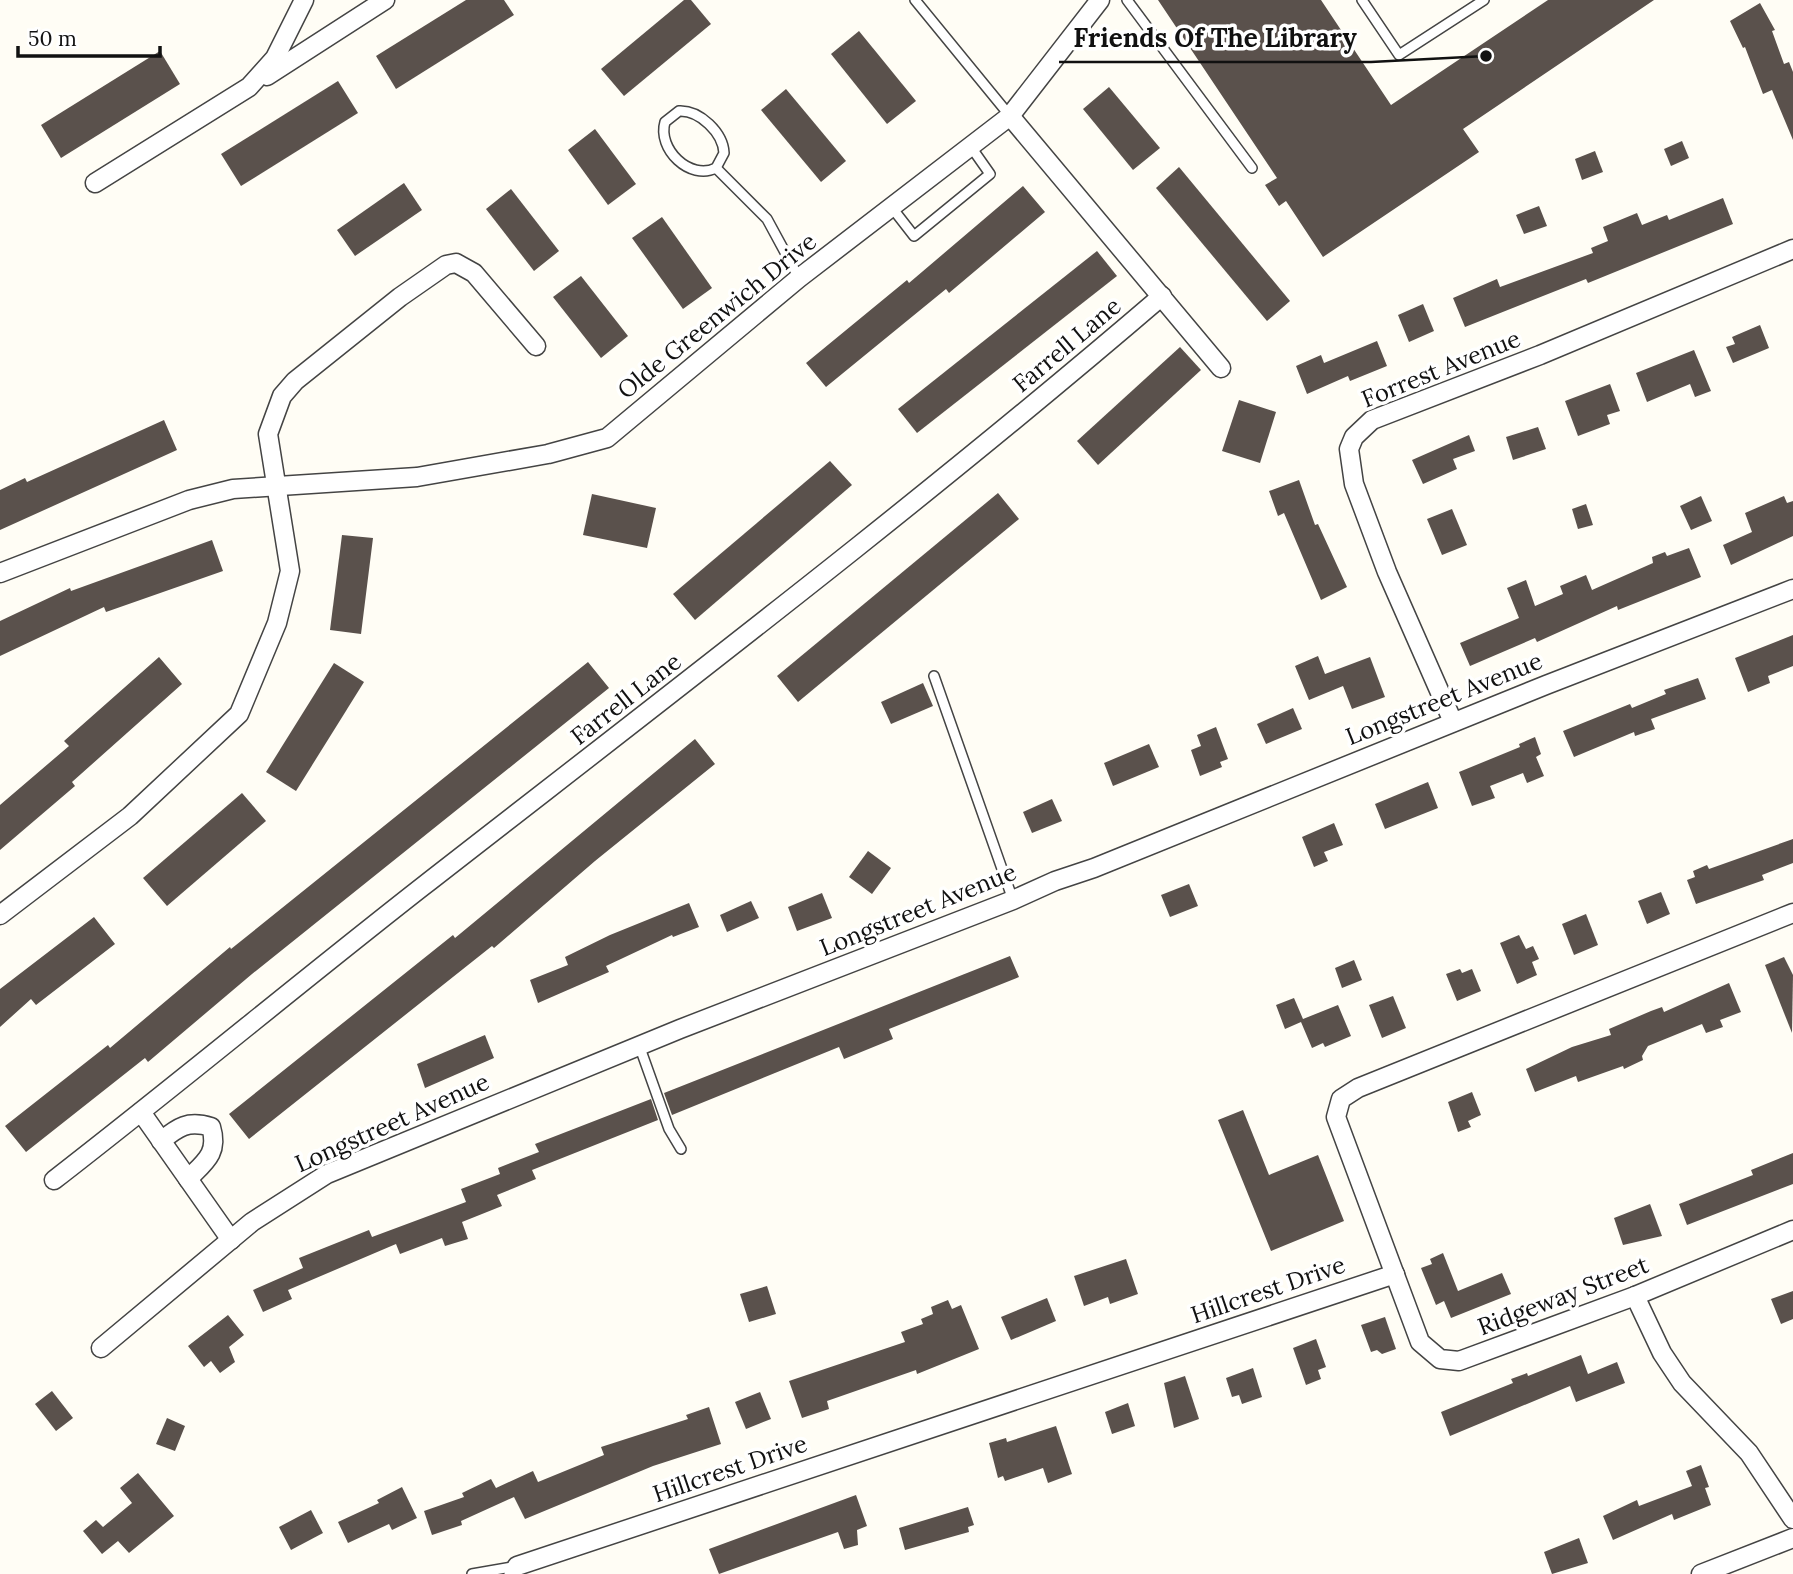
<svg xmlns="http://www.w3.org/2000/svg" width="1793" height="1574" viewBox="0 0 1793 1574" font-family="Lora,serif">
	<rect width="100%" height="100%" fill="#fffdf5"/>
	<g fill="#5a514c">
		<polygon points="466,0 504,0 514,15 396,89 376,56"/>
		<polygon points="684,0 691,0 711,24 624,96 601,69"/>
		<polygon points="1158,0 1321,0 1391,105 1548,0 1654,0 1463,129 1479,152 1323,257 1286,201 1279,206 1265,185 1277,178"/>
		<polygon points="1760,3 1775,30 1772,31 1784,64 1789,62 1793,72 1793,140 1772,90 1763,94 1745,47 1743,48 1730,21"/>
		<polygon points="859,31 916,101 887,124 831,54"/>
		<polygon points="160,51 180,84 61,158 41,125"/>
		<polygon points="338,81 358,113 241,186 221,154"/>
		<polygon points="1109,87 1160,148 1133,170 1083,109"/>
		<polygon points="786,89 846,161 821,182 761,110"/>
		<polygon points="595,129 636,184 608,205 568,150"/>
		<polygon points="1682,141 1689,158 1671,166 1664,149"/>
		<polygon points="1595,151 1603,172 1582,180 1575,159"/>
		<polygon points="1179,167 1290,301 1267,321 1156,188"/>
		<polygon points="404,183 422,210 355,256 337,230"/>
		<polygon points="1023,186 1045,212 949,293 946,289 826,387 806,363 907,280 909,283"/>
		<polygon points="511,189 559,251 534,271 486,209"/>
		<polygon points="1723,198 1733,224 1588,283 1586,279 1465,327 1453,298 1497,279 1500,287 1593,253 1591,248 1608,241 1603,227 1637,213 1642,225 1667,215 1669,220"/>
		<polygon points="1539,206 1547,226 1524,234 1516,215"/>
		<polygon points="662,217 712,288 683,309 632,238"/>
		<polygon points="1097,251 1117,276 917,433 898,409"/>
		<polygon points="581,276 628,336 601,358 553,297"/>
		<polygon points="1423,304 1434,331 1409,342 1398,315"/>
		<polygon points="1760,325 1769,348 1733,363 1726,347 1735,344 1732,337"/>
		<polygon points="1377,341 1387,366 1350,381 1348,376 1307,394 1296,366 1321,355 1324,363"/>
		<polygon points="1180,347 1201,370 1098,465 1077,441"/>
		<polygon points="1694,350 1711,391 1695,397 1690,384 1647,402 1636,373"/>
		<polygon points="1610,384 1620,411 1607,415 1610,424 1578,436 1565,401"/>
		<polygon points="1239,400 1276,412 1260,463 1222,451"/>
		<polygon points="164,420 177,450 0,530 0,490 25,478 27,482"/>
		<polygon points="1538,427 1546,449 1513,460 1506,437"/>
		<polygon points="1469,435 1475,451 1453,459 1457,469 1423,484 1412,460"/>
		<polygon points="830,461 852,485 695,620 673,594"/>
		<polygon points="1299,480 1315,525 1318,524 1347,587 1321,600 1284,513 1278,516 1269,491"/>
		<polygon points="998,493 1019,519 798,702 777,676"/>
		<polygon points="592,494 656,508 647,548 583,535"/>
		<polygon points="1701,496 1712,521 1691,530 1680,506"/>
		<polygon points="1784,496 1787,503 1793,501 1793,536 1731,565 1723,545 1752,532 1745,513"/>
		<polygon points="1586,504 1593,525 1578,529 1572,509"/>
		<polygon points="1452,509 1467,545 1442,555 1427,519"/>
		<polygon points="342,535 373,538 361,634 330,630"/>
		<polygon points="212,540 223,571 106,612 104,607 0,656 0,621 70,588 71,591"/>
		<polygon points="1689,548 1701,577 1618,610 1617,606 1537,642 1535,638 1470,666 1460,643 1519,618 1507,588 1526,580 1535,606 1563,594 1560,586 1586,575 1592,590 1644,567 1653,563 1652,557 1665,552 1667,556"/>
		<polygon points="1793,635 1793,666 1768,676 1770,683 1748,692 1735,658"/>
		<polygon points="1318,656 1325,674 1370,657 1385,697 1352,709 1343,686 1309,700 1295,666"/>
		<polygon points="159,657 182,684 72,782 75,786 0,850 0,805 69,746 64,741"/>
		<polygon points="588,662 609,688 252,974 148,1062 145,1058 26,1152 5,1126 108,1045 110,1048 230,947 231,949"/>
		<polygon points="334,663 364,682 296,791 266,772"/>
		<polygon points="1698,678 1706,699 1651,719 1655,729 1635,736 1634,732 1574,757 1563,731 1630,704 1632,708 1666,694 1664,690"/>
		<polygon points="923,683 933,706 891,724 881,702"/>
		<polygon points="1293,708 1302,729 1266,744 1257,724"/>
		<polygon points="1216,727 1228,759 1220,762 1222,767 1200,776 1191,750 1201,746 1197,735"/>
		<polygon points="1535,737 1541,754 1536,757 1544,776 1527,783 1523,773 1490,786 1495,798 1472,806 1459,772 1520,747 1519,744"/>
		<polygon points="695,739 715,764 595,861 494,948 492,946 249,1139 229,1114 453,935 455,938"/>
		<polygon points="1149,744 1159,767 1113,786 1104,763"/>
		<polygon points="1428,782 1438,808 1385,829 1375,804"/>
		<polygon points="242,793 266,821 167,906 143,878"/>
		<polygon points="1052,799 1062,821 1032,833 1023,812"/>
		<polygon points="1334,823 1343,845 1324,852 1328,861 1314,867 1302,837"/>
		<polygon points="1793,839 1793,863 1762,875 1764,880 1696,904 1687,880 1695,877 1693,871 1707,865 1709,869"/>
		<polygon points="868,851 891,868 872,894 849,877"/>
		<polygon points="1189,884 1198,906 1170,917 1161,895"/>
		<polygon points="1661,892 1670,914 1647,924 1638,901"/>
		<polygon points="822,893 832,918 797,931 788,907"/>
		<polygon points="751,901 759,918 727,932 720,915"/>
		<polygon points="689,903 699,927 673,937 672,935 606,966 609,972 538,1003 530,980 568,965 565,957 610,935"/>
		<polygon points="1586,914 1598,945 1574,955 1562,924"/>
		<polygon points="94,917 115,944 36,1005 31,999 0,1027 0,989"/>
		<polygon points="1519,935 1526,949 1533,946 1539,959 1532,962 1537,975 1517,984 1500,943"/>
		<polygon points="1010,956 1019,977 889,1029 893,1039 844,1059 839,1047 672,1115 664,1093"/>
		<polygon points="1784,957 1793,975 1792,1033 1765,965"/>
		<polygon points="1354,960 1362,980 1342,988 1335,968"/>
		<polygon points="1460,969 1462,973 1472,969 1481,991 1457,1001 1446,974"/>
		<polygon points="1729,983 1741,1012 1720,1020 1723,1027 1706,1033 1702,1024 1648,1046 1642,1056 1643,1060 1624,1069 1623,1066 1578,1082 1576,1076 1535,1092 1526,1069 1572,1047 1611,1035 1609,1029 1651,1011 1662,1007 1664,1012"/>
		<polygon points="1393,996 1406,1028 1382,1038 1369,1005"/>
		<polygon points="1294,998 1303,1019 1338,1005 1351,1036 1325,1047 1323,1043 1312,1048 1301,1022 1285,1029 1276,1005"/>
		<polygon points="485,1035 494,1058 425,1088 417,1064"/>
		<polygon points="1472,1092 1481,1115 1468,1121 1471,1127 1458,1132 1448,1102"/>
		<polygon points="651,1099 658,1120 532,1170 536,1179 497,1195 502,1206 462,1222 468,1239 445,1246 442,1238 400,1254 396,1244 288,1290 292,1299 263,1312 253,1290 303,1268 299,1258 369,1230 372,1237 466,1202 461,1189 500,1174 498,1168 539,1152 535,1144"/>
		<polygon points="1243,1110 1269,1175 1318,1155 1344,1221 1271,1251 1218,1120"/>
		<polygon points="1793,1153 1793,1184 1687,1225 1679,1204 1753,1175 1751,1170"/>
		<polygon points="1650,1204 1662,1236 1623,1245 1614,1218"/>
		<polygon points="1443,1253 1458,1291 1502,1273 1511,1294 1451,1318 1444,1301 1436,1305 1421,1268 1432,1264 1430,1259"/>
		<polygon points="1126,1259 1138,1294 1110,1304 1108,1297 1084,1306 1074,1276"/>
		<polygon points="767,1286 776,1314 749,1322 740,1294"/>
		<polygon points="1793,1291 1793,1319 1781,1324 1771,1299"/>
		<polygon points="1047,1298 1056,1321 1011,1340 1001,1317"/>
		<polygon points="948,1300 952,1309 961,1305 979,1349 917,1374 916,1370 827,1401 829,1409 802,1418 789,1381 905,1342 901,1332 923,1324 921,1319 933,1314 931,1307"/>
		<polygon points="228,1315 244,1335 229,1347 235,1362 220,1373 211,1361 204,1367 188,1346"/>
		<polygon points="1385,1317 1396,1349 1382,1354 1377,1350 1371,1352 1361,1325"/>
		<polygon points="1316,1339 1326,1367 1318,1370 1321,1379 1306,1385 1293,1348"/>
		<polygon points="1581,1355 1588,1374 1617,1362 1625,1383 1576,1402 1570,1386 1450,1436 1441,1412 1513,1383 1511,1379 1527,1373 1528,1376"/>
		<polygon points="1253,1368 1262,1397 1242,1404 1239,1395 1232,1397 1226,1378"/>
		<polygon points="1185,1376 1199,1419 1174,1428 1164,1383"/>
		<polygon points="52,1391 73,1418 56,1431 35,1404"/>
		<polygon points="760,1392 771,1419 746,1429 735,1402"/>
		<polygon points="1128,1403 1135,1426 1112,1434 1105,1412"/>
		<polygon points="709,1407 721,1444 653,1466 525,1519 514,1497 461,1521 462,1525 432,1535 424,1511 464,1497 462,1493 491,1479 496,1488 533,1471 538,1482 604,1455 601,1447 688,1419 686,1415"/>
		<polygon points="167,1418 185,1426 175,1451 156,1444"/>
		<polygon points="1056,1426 1072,1474 1048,1483 1043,1468 1005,1481 1003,1476 998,1478 989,1443 1006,1438 1007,1442"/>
		<polygon points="1701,1465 1709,1487 1705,1488 1711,1505 1674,1520 1672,1514 1613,1540 1603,1516 1637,1500 1639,1506 1692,1486 1686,1471"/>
		<polygon points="138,1473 174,1516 129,1553 118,1541 102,1554 83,1531 96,1520 103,1527 132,1503 120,1488"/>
		<polygon points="402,1487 417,1518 392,1530 389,1524 348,1543 338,1522 379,1503 377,1500"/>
		<polygon points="856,1495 867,1526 857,1530 858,1545 844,1549 838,1532 719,1574 709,1549"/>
		<polygon points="968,1507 974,1525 968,1527 969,1532 905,1550 899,1528"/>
		<polygon points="311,1510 323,1533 291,1550 279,1527"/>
		<polygon points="1579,1538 1588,1563 1552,1574 1544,1552"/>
	</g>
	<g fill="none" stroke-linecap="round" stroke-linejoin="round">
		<defs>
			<g id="lane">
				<polyline points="915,0 1010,116"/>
				<polyline points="1127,0 1252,168"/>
				<polyline points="1362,0 1399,55 1484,0"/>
				<path d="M 679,111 C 700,110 723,133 724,153 L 716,168 C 690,181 657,149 665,122 Z"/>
				<polyline points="716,168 767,219 799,278"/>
				<polyline points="893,209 914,236 990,174 971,147"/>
				<polyline points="934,676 1013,900"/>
				<polyline points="639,1045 669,1129 681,1149"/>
				<polyline points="472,1574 517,1566 509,1574"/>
			</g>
			<g id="street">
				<polyline points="267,76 385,0"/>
				<polyline points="1010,116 1221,368"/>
				<polyline points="95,183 249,87 275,58 304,0"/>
				<polyline points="0,573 189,500 233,489 417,477 548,454 607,438 799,278 1010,116 1100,0"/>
				<polyline points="1453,722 1387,572 1354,484 1349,449 1354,437 1372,420 1540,355 1793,249"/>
				<polyline points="1793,913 1358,1088 1341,1099 1336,1117 1420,1342 1440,1359 1459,1361 1635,1296 1793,1230"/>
				<polyline points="0,915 130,816 239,714 277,623 290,571 268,434 282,396 295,381 400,297 446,265 456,263 474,273 536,346"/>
				<polyline points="141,1112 231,1240"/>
				<path d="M 161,1141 C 178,1127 188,1120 211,1127 C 219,1153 205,1162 188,1179"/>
				<path d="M 54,1180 C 178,1084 298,984 422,887 C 671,693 922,502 1162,296"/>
				<polyline points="1635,1296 1662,1353 1682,1383 1749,1453 1793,1519"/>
				<polyline points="101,1348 252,1222 327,1174 680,1029 1013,900 1055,881 1094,868 1546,685 1793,589"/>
				<polyline points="517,1566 1395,1274"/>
				<polyline points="1701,1574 1793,1538"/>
			</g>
		</defs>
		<use href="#lane" stroke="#444" stroke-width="12"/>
		<use href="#street" stroke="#444" stroke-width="21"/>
		<use href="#lane" stroke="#fff" stroke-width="9"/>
		<use href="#street" stroke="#fff" stroke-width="18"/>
	</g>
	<g text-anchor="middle" stroke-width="7" stroke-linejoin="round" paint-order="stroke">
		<g font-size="24" fill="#111" stroke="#fff">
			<text transform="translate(717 316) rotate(-39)" y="8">Olde Greenwich Drive</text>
			<text transform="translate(1067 345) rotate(-40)" y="8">Farrell Lane</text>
			<text transform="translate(1441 369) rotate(-22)" y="8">Forrest Avenue</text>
			<text transform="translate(626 699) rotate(-38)" y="8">Farrell Lane</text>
			<text transform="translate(1444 699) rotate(-22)" y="8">Longstreet Avenue</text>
			<text transform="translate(918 910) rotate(-22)" y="8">Longstreet Avenue</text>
			<text transform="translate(392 1123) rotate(-24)" y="8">Longstreet Avenue</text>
			<text transform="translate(1268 1290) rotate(-19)" y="8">Hillcrest Drive</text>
			<text transform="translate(1563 1296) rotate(-21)" y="8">Ridgeway Street</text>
			<text transform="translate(730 1469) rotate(-19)" y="8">Hillcrest Drive</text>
		</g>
	</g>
	<path fill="none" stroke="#111" stroke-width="2.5" d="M1486 56L1371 62H1059"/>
	<circle fill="#111" stroke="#fff" stroke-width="2.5" cx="1486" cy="56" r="7"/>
	<g font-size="26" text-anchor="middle" font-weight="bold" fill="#111" stroke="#fff" stroke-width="7" stroke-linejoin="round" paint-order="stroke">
		<text x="1215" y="47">Friends Of The Library</text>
	</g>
	<path d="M18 46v10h142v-10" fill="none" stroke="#111111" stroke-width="3.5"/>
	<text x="28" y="46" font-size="21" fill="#111111" stroke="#ffffff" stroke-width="5" paint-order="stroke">50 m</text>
</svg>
